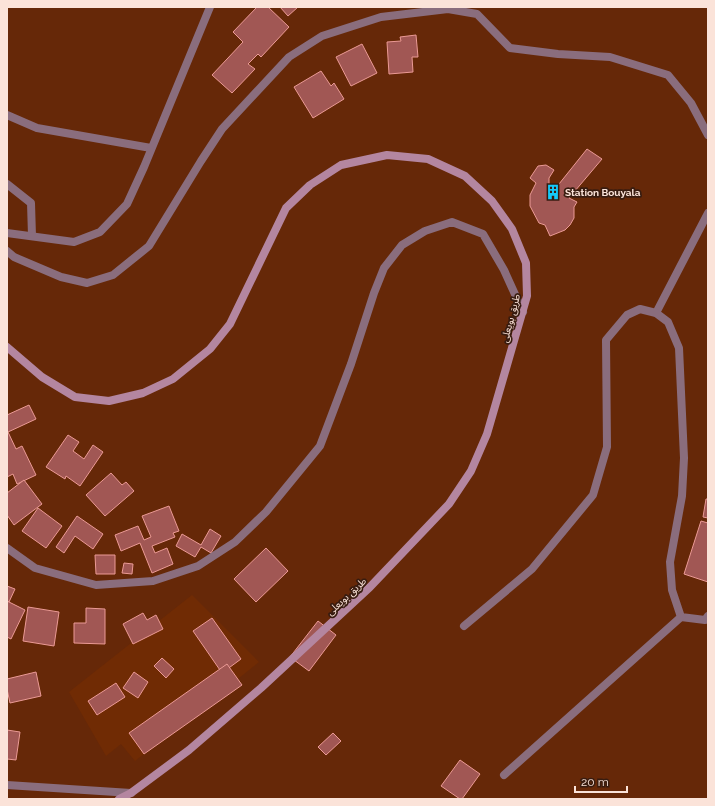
<svg xmlns="http://www.w3.org/2000/svg" width="715" height="806" viewBox="0 0 715 806" font-family="Raleway,'Noto Sans Arabic',sans-serif">
	<rect width="100%" height="100%" fill="#662808"/>
	<polygon fill="#702b04" points="192,595 259,662 135,761 121,744 106,756 69,692"/>
	<g fill="#a15754" stroke="#eb9a95">
		<polygon points="257,7 268,7 289,27 261,57 258,54 248,64 255,69 232,93 212,75 243,42 233,32"/>
		<polygon points="280,7 298,7 288,16"/>
		<polygon points="416,35 418,57 412,57 413,72 389,74 387,42 401,41 400,37"/>
		<polygon points="362,44 377,73 351,86 336,57"/>
		<polygon points="321,71 331,86 334,83 344,99 313,118 294,87"/>
		<polygon points="587,149 602,159 569,198 577,202 574,207 574,218 570,225 565,230 550,236 545,225 539,223 530,206 530,195 536,183 530,178 538,166 546,165 554,170 549,178 549,184 555,189"/>
		<polygon points="29,405 36,419 8,432 16,449 22,446 36,475 17,484 13,474 7,477 7,415"/>
		<polygon points="68,435 79,442 73,451 84,459 93,445 103,452 80,486 66,476 65,479 46,467"/>
		<polygon points="111,473 122,485 126,482 134,491 105,516 86,495"/>
		<polygon points="24,480 42,504 14,525 7,515 7,493"/>
		<polygon points="706,499 708,499 708,518 703,517"/>
		<polygon points="169,506 179,531 173,533 175,537 152,546 155,553 167,548 173,564 152,573 140,543 121,551 115,535 138,526 144,540 151,537 142,516"/>
		<polygon points="38,508 62,526 46,548 22,531"/>
		<polygon points="77,516 103,534 93,549 75,536 64,553 56,547"/>
		<polygon points="701,521 708,523 708,582 684,574"/>
		<polygon points="210,529 221,536 211,553 201,547 195,557 176,546 182,534 201,545"/>
		<polygon points="266,548 288,571 256,602 234,579"/>
		<polygon points="95,555 115,555 115,574 96,574"/>
		<polygon points="124,563 133,564 132,574 122,573"/>
		<polygon points="7,586 15,589 9,602 7,601"/>
		<polygon points="7,601 25,610 11,639 7,637"/>
		<polygon points="28,607 59,612 54,646 23,641"/>
		<polygon points="86,608 105,609 105,644 74,643 74,623 86,623"/>
		<polygon points="143,613 147,620 156,615 163,629 133,644 123,624"/>
		<polygon points="212,618 241,659 222,673 193,631"/>
		<polygon points="318,621 336,635 309,671 290,657"/>
		<polygon points="162,658 174,669 166,678 154,666"/>
		<polygon points="227,664 242,685 144,754 129,733"/>
		<polygon points="36,672 41,696 10,703 7,689 7,679"/>
		<polygon points="134,672 148,682 138,698 123,688"/>
		<polygon points="116,683 125,697 97,715 88,701"/>
		<polygon points="7,730 20,732 16,760 7,759"/>
		<polygon points="333,733 341,741 326,755 318,747"/>
		<polygon points="460,760 480,774 462,799 460,799 441,786"/>
	</g>
	<g fill="none" stroke-linecap="round" stroke-linejoin="round">
		<g stroke="#8a6d7d" stroke-width="8">
			<polyline points="7,115 37,128 151,148"/>
			<polyline points="7,184 31,203 32,236"/>
			<polyline points="7,233 74,242 100,232 127,204 144,167 210,7"/>
			<polyline points="7,251 14,257 61,277 87,283 113,275 149,246 201,161 222,129 289,57 322,36 381,17 448,9 477,14 510,48 558,54 610,57 668,75 691,103 708,135"/>
			<polyline points="656,313 708,213"/>
			<polyline points="7,548 35,568 96,585 153,581 198,566 235,542 266,512 320,446 351,364 374,293 384,268 402,245 425,231 452,222 483,234 504,270 523,312"/>
			<polyline points="464,626 532,569 593,495 607,447 606,340 627,315 640,309 656,313 668,322 679,348 684,458 682,496 670,562 672,590 681,617 705,620 708,616"/>
			<polyline points="504,775 681,617"/>
			<polyline points="7,785 131,793"/>
		</g>
		<polyline stroke="#b486a0" stroke-width="8" points="7,347 42,377 75,397 109,401 143,393 173,379 210,349 230,324 286,208 310,185 341,165 387,155 428,159 465,176 492,201 512,229 526,263 527,296 487,434 471,471 449,504 370,587 261,688 189,750 131,793 119,799"/>
	</g>
	<defs>
		<symbol id="building-bare" viewBox="-9 -9 18 18"><path d="M-4-6H4V6H1V3H-1V6H-4ZM-2.5-4.3h1.7v1.8h-1.7ZM.8-4.3h1.7v1.8H.8ZM-2.5-1h1.7V.8h-1.7ZM.8-1h1.7V.8H.8Z" fill="#14cafb" stroke="#381c10" stroke-width="2.5" paint-order="stroke"/></symbol>
	</defs>
	<g fill-rule="evenodd">
		<use href="#building-bare" x="542" y="181" width="22" height="22"/>
	</g>
	<g text-anchor="middle" stroke-width="3.5" stroke-linejoin="round" paint-order="stroke">
		<g font-size="10" font-weight="bold" fill="#fbe3d9" stroke="#381c10" text-anchor="start">
			<text x="565" y="196">Station Bouyala</text>
		</g>
		<g font-size="10" fill="#fbe3d9" stroke="#381c10">
			<text transform="translate(510 318) rotate(-75)" y="4">طريق بويعلى</text>
			<text transform="translate(346 596) rotate(-43)" y="4">طريق بويعلى</text>
		</g>
	</g>
	<rect width="715" height="806" fill="none" stroke="#fbe3d9" stroke-width="16"/>
	<path d="M575 786v6h52v-6" fill="none" stroke="#fbe3d9" stroke-width="2"/>
	<text x="581" y="786" font-size="12" fill="#fbe3d9" stroke="#381c10" stroke-width="3" paint-order="stroke">20 m</text>
</svg>
